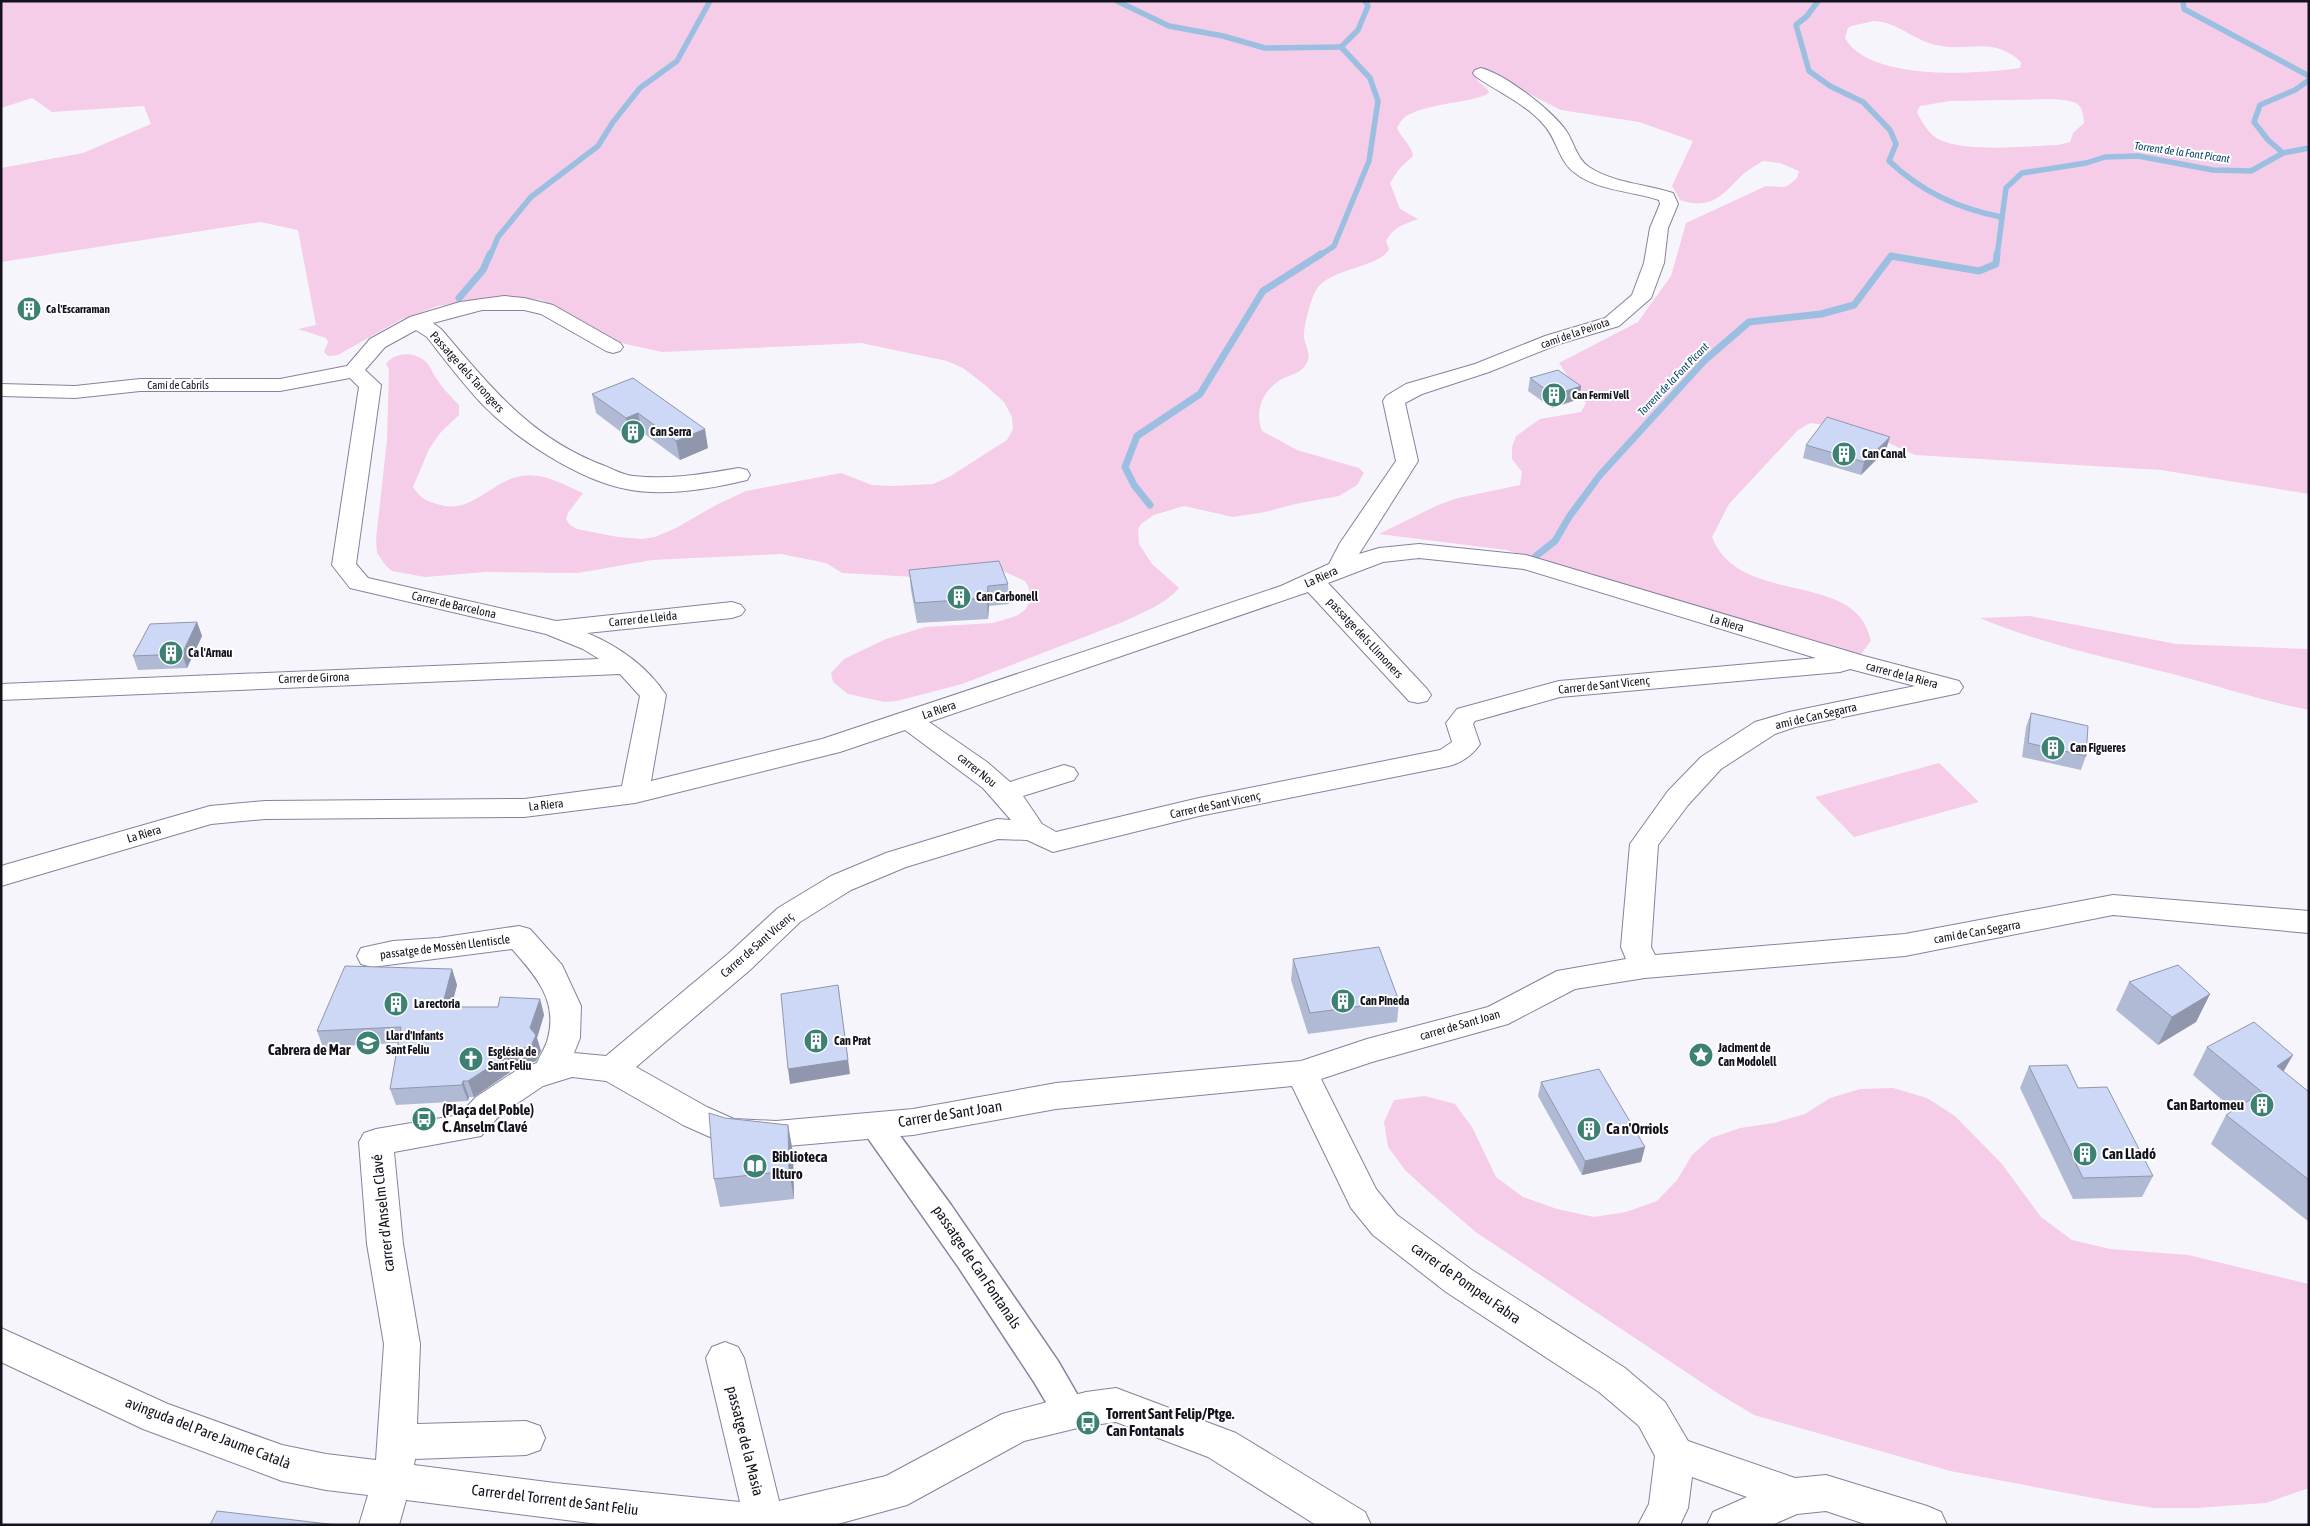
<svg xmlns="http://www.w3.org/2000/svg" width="2310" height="1526" viewBox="0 0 2310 1526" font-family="'Asap Condensed',sans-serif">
	<rect width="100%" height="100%" fill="#f6f5fb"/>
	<g fill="#f5cde9" fill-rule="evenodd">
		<path d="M 1,1 L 2309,1 L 2309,494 L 2161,470 L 1915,455 L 1860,430 L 1810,423 L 1798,430 L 1729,504 L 1712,537 C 1739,608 1857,568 1871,641 L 1860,655 L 1643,593 L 1506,550 L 1379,534 L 1438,505 L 1458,498 L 1520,485 L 1522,472 L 1512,459 L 1512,447 L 1516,436 L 1540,419 L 1581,412 L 1586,403 L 1559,363 L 1638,322 L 1671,276 L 1686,223 L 1766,186 L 1784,187 L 1789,185 L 1797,178 L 1799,171 L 1780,163 L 1763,161 C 1757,165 1749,169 1743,174 C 1723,194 1712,211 1680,200 L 1672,186 L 1693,141 L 1639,122 L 1561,110 L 1490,74 L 1476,74 C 1474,82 1486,85 1489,92 L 1486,95 C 1461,104 1430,103 1406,116 C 1402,119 1399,124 1397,128 C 1401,138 1412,145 1413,156 L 1399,169 L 1390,183 L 1400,209 L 1418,219 C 1404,225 1394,226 1386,241 L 1389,249 C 1380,267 1335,268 1319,286 C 1312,293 1305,322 1304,333 C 1303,346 1314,353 1305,366 C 1300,373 1290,375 1282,379 C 1263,390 1254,410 1262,431 L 1297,450 L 1359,468 L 1364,473 L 1357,485 L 1339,496 L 1295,504 L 1265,512 L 1233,517 L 1184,506 L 1154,515 L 1141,524 L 1138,530 L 1139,544 L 1152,564 L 1179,588 C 1166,604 1141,613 1123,622 L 962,684 L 897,701 L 884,702 L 848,694 L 833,682 L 831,673 L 844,659 L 886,639 L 925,627 L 993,623 L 1016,616 L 1025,610 L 1029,603 L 1029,588 L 1025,581 L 996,568 L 916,577 L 842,573 L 826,563 L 781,554 L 652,560 L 578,573 L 485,572 L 425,577 L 392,571 L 386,566 L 377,553 L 376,539 L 387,440 L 389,369 L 386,364 C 394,352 414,351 425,361 C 430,365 432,372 436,378 C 442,387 451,397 459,405 L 459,415 L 441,432 L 429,449 L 413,487 C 420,497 425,501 437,504 C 470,516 491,481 521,476 C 543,472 564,485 583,493 L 568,513 L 566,519 L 570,525 L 577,529 L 618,537 L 642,539 L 655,537 L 676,528 L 716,505 L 746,491 L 841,473 L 872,485 L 893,486 L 933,484 L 949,477 L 1007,440 L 1013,429 L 1012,417 L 1004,402 L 985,385 L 963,368 L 947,361 L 861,343 L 662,352 L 612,341 L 542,300 L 501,296 L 438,306 L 400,320 L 338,355 L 328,356 L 324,352 L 328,342 L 326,338 L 298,329 L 316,325 L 298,230 L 260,222 L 1,262 L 1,168 L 83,153 L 151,124 L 144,106 L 52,112 L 32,98 L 1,108 ZM 1874,21 C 1898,22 1913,40 1936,45 C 1968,53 1992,35 2021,62 L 2020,68 C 1979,74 1869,82 1845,38 L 1848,28 L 1851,26 ZM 2055,99 C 2075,102 2083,100 2084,123 L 2073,133 L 2070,142 L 2058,145 C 2028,146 1965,153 1938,139 C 1929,134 1921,121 1917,112 L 1920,106 L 1950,101 Z"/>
		<path d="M 2030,616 L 2176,644 L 2309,649 L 2309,710 C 2263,701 2218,686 2173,674 C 2108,658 2042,644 1980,618 Z"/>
		<polygon points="1939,763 1979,802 1854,837 1815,797"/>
		<polygon points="1893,1088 1927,1098 1955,1116 2002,1164 2041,1217 2072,1240 2110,1249 2188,1255 2309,1284 2309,1488 2266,1503 2196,1508 2154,1508 2109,1501 1950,1471 1754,1415 1719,1394 1477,1233 1429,1192 1405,1170 1388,1147 1384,1122 1394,1100 1425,1096 1455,1104 1472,1127 1496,1177 1523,1197 1557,1209 1594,1217 1626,1212 1657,1201 1677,1180 1692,1155 1711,1138 1740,1128 1774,1123 1805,1114 1830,1098 1860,1089"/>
	</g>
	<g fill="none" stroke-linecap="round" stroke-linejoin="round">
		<g stroke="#9abfe0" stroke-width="5.5">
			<polyline points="1117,1 1169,26 1223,36 1265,48 1341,47"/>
			<path d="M 1818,1 L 1807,16 L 1796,25 L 1809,71 L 1830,86 L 1863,102 L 1890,130 L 1896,144 L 1889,161 C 1922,192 1957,208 2001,217"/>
			<polyline points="2183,1 2184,9 2309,76"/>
			<polyline points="2283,153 2268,140 2254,122 2260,105 2295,90 2309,80"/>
			<polyline points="490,256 498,237 531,197 598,146 613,122 640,88 677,61 710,1"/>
			<polyline points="1319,256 1334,246 1369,161 1378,101 1370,78 1341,47 1358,30 1368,6 1365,1"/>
			<polyline points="1997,256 2006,188 2022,173 2086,163 2105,157 2138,156 2213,170 2251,171 2283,153 2309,148"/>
		</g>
		<g stroke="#9abfe0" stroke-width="7">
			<polyline points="459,298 483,270 490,254"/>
			<polyline points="1150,505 1134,485 1125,467 1137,436 1200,394 1263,291 1321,254"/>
			<polyline points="1536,556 1555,541 1569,517 1600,475 1705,360 1749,322 1821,314 1854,305 1891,256 1979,271 1996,264 1997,254"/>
		</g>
		<defs>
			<polygon id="pedestrian" points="876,1114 887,1118 951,1205 1058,1361 1088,1413 1083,1424 1071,1428 1059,1424 1034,1382 959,1268 865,1134 861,1126 865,1118"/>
			<path id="minor" d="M 1481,68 C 1505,74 1553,111 1567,132 C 1574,143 1577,159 1589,167 C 1613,183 1646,184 1673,193 L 1678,204 L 1668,228 L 1664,263 L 1651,298 L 1619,326 L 1559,344 L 1489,372 L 1422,394 L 1405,403 L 1418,461 L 1359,554 L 1379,548 L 1419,544 L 1526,555 L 1864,656 L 1959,681 L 1963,687 L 1959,693 L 1950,695 L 1795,727 L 1775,734 L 1721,769 L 1688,805 L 1658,845 L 1651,947 L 1655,955 L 1905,934 L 2113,895 L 2309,911 L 2309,933 L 2113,915 L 1905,956 L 1645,978 L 1575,989 L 1508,1024 L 1372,1062 L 1321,1079 L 1376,1189 L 1397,1215 L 1472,1270 L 1625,1368 L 1665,1402 L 1688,1441 L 1795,1478 L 1826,1475 L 1927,1506 L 1941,1512 L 1947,1525 L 1868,1525 L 1826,1511 L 1797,1514 L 1772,1525 L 1707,1525 L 1713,1512 L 1747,1497 L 1692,1477 L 1688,1508 L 1680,1525 L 1638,1525 L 1649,1504 L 1655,1456 L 1639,1426 L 1599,1392 L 1446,1292 L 1373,1235 L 1351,1208 L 1292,1086 L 1056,1109 L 913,1135 L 776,1147 L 731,1145 L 719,1141 L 683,1125 L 606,1081 L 572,1077 L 543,1086 L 500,1115 L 481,1136 L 394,1152 L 403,1244 L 420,1344 L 417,1424 L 526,1421 L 540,1426 L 545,1438 L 540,1450 L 526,1455 L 415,1459 L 414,1465 L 555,1483 L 740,1502 L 706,1358 L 712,1347 L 725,1342 L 738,1347 L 744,1358 L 779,1501 L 886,1476 L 1002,1414 L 1086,1392 L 1116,1388 L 1236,1433 L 1365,1512 L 1371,1525 L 1316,1525 L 1208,1457 L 1116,1422 L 1086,1426 L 1024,1441 L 907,1505 L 834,1525 L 606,1525 L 406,1500 L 399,1525 L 359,1525 L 368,1495 L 326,1490 L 282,1481 L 143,1429 L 1,1362 L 1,1328 L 168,1404 L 282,1445 L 326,1454 L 376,1460 L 384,1344 L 367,1244 L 359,1142 L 364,1133 L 376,1129 L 459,1115 L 476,1097 L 520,1068 L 537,1063 C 540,1055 546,1047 548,1038 C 558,1000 535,975 512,949 L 372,967 L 361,964 L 357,956 L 361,948 L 393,941 L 438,938 L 519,926 L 530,929 L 562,965 L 581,1006 L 580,1038 L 574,1053 L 606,1056 L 728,954 L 778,908 L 831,876 L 886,853 L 997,819 L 1011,820 L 983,788 L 905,730 L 840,752 L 635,803 L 524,817 L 265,819 L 211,824 L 1,886 L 1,866 L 210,806 L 265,801 L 524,799 L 622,786 L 640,696 L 620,674 L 1,700 L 1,684 L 599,659 L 583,649 L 546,634 L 350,588 L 332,565 L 359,387 L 350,378 L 280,391 L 140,391 L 75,398 L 1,396 L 1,384 L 75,386 L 140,379 L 280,379 L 347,366 L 370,339 L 410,317 L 460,302 L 504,296 L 524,298 L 553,305 L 620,343 L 623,347 L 620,351 L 613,353 L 606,351 L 541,314 L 524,310 L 482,310 L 433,323 L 441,329 C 491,387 530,438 605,466 C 614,470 624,475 633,476 C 670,480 703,474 739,468 L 747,470 L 750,475 L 747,480 C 710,489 664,497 626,489 C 579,480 516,439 483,405 C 463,384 445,360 427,337 L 416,330 L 385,347 L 365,370 L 381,385 L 356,564 L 368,578 L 556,621 L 732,602 L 741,605 L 745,610 L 741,615 L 732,618 L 587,633 C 618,646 647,666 666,695 L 651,781 L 822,739 L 1281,586 L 1329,564 L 1340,543 L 1396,461 L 1383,401 L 1386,396 L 1406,384 L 1475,364 L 1545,336 L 1605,318 L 1632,295 L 1644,263 L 1650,228 L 1660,204 L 1659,200 C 1632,191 1598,191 1575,173 C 1559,162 1557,139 1544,125 C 1526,104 1498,92 1475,76 L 1473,73 L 1475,70 ZM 1419,558 L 1524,569 L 1816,658 L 1559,681 L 1457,709 L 1446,723 L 1452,742 L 1440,750 L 1199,798 L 1056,832 L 1042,824 L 1023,796 L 1074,780 L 1078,774 L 1074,768 L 1064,765 L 1010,782 L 987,762 L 929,722 L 1308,592 L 1409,701 L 1418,703 L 1427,701 L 1431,695 L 1427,689 L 1328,583 L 1383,562 ZM 1850,669 L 1915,686 L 1789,712 L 1755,722 L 1701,757 L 1668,791 L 1630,844 L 1621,947 L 1626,959 L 1557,971 L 1488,1007 L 1367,1039 L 1301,1061 L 1056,1083 L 913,1109 L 776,1121 L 734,1119 L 707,1107 L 636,1067 L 750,970 L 800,922 L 851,890 L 906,867 L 998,839 L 1027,840 L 1053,852 L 1199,816 L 1449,766 C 1461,763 1473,755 1480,744 L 1473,724 L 1475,721 L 1560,697 L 1840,672 Z"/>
		</defs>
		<use href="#pedestrian" stroke="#86829e" stroke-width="3"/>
		<use href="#minor" stroke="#86829e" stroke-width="2"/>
		<use href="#pedestrian" fill="#fff" fill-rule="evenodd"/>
		<use href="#minor" fill="#fff" fill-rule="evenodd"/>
	</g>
	<g fill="#b0bad4">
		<polygon points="633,378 708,448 680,460 642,432 629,438 596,413 592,394"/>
		<polygon points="1530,378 1581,386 1579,399 1552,408 1528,391"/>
		<polygon points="1806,445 1886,450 1861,475 1803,458"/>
		<polygon points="909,570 1008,584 1009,604 989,606 988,619 917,623 911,590"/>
		<polygon points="197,622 202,636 187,668 138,670 133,656"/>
		<polygon points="2031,713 2086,756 2081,770 2022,757 2026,727"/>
		<polygon points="1293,959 1399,1001 1397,1022 1308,1034 1291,980"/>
		<polygon points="452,969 457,985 451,1007 498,1007 540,999 544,1015 537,1038 541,1051 536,1061 519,1066 474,1097 469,1097 468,1101 396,1105 390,1089 398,1043 323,1047 317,1031"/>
		<polygon points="2129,982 2210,994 2196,1022 2158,1045 2116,1010"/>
		<polygon points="2207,1047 2283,1071 2309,1092 2309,1222 2211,1144 2226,1115 2234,1110 2193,1075"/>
		<polygon points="2029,1066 2078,1088 2153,1176 2142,1197 2073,1199 2020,1088"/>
		<polygon points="1541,1082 1645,1147 1641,1162 1582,1175 1538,1096"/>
		<polygon points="725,1118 788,1125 793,1153 794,1199 720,1207 714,1179"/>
	</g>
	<g fill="#9097ac">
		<polygon points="1581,386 1579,399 1552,408 1553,395"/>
		<polygon points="638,413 642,432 629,438 626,418"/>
		<polygon points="705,429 708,448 680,460 676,441"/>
		<polygon points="1890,437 1886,450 1861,475 1864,462"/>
		<polygon points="988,586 989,606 988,619 987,598"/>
		<polygon points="197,622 202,636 187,668 182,654"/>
		<polygon points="452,969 457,985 447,1023 442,1007"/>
		<polygon points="838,985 850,1074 790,1084 788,1069"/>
		<polygon points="2210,994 2196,1022 2158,1045 2172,1017"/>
		<polygon points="540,999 544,1015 537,1038 541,1051 536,1061 519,1066 474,1097 468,1081 530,1028"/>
		<polygon points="2293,1055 2277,1083 2277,1066"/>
		<polygon points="463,1081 469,1097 468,1101 462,1085"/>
		<polygon points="788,1125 793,1153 794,1199 789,1171"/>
		<polygon points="1645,1147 1641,1162 1582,1175 1585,1161"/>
	</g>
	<g fill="#cdd8f6" stroke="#9097ac">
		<polygon points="1558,370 1581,386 1553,395 1530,378"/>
		<polygon points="633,378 705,429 676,441 638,413 626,418 592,394"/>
		<polygon points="1827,417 1890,437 1864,462 1806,445"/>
		<polygon points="999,561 1008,584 988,586 987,598 915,603 909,570"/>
		<polygon points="197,622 182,654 133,656 150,624"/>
		<polygon points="2031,713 2088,726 2086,756 2028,743"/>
		<polygon points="1379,947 1399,1001 1310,1013 1293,959"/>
		<polygon points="2178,965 2210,994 2172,1017 2129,982"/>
		<polygon points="345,966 452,969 442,1007 498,1007 500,997 540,999 530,1028 536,1035 531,1046 514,1051 468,1081 463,1081 462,1085 390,1089 401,1027 317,1031"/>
		<polygon points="838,985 848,1060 788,1069 781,994"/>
		<polygon points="2254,1022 2293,1055 2277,1066 2309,1092 2309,1180 2226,1115 2262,1092 2207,1047"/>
		<polygon points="2067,1065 2078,1088 2107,1087 2153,1176 2083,1178 2029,1066"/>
		<polygon points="1599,1069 1645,1147 1585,1161 1541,1082"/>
		<polygon points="709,1113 725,1118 788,1125 789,1171 714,1179"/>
		<polygon points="217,1511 337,1525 210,1525"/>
	</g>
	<defs>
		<symbol id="building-disc" viewBox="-11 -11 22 22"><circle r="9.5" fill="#3d8173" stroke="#fff"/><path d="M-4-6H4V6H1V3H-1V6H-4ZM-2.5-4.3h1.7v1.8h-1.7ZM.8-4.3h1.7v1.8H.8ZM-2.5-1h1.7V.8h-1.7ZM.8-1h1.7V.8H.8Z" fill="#fff"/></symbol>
		<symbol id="school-disc" viewBox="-11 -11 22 22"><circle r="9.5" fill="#3d8173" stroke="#fff"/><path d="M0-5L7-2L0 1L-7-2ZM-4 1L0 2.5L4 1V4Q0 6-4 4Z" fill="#fff"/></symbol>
		<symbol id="sight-disc" viewBox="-11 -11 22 22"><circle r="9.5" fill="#3d8173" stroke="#fff"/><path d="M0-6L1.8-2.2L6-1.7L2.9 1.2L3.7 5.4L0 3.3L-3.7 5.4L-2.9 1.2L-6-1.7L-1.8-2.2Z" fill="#fff"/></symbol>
		<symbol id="church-disc" viewBox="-11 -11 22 22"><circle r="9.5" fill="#3d8173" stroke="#fff"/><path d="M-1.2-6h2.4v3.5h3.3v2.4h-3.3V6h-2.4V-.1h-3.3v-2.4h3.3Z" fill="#fff"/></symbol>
		<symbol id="bus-disc" viewBox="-11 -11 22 22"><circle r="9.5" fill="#3d8173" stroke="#fff"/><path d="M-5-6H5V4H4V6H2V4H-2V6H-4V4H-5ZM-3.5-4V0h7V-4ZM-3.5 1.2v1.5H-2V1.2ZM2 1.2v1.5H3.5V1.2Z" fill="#fff"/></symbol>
		<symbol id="library-disc" viewBox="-11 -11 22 22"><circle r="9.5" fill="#3d8173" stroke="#fff"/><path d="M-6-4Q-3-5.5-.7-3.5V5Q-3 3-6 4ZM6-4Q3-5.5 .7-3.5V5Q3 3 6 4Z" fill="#fff"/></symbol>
	</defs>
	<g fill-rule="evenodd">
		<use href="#building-disc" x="15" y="295" width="28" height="28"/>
		<use href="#building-disc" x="1540" y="381" width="28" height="28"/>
		<use href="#building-disc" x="619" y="418" width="28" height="28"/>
		<use href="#building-disc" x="1830" y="440" width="28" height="28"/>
		<use href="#building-disc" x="945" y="583" width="28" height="28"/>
		<use href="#building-disc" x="157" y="639" width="28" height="28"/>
		<use href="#building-disc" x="2039" y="734" width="28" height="28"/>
		<use href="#building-disc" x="1329" y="987" width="28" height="28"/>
		<use href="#building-disc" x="382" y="990" width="28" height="28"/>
		<use href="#building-disc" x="802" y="1027" width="28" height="28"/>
		<use href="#school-disc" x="354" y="1029" width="28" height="28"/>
		<use href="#sight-disc" x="1687" y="1041" width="28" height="28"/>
		<use href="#church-disc" x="457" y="1045" width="28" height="28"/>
		<use href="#building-disc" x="2248" y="1091" width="28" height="28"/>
		<use href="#bus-disc" x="410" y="1105" width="28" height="28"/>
		<use href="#building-disc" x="1575" y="1115" width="28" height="28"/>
		<use href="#building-disc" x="2071" y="1140" width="28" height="28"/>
		<use href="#library-disc" x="741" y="1152" width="28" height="28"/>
		<use href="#bus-disc" x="1074" y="1409" width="28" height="28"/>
	</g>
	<g text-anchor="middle" stroke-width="4" stroke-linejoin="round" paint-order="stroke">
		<g font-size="11" font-style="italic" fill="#09446e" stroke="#fff">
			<text transform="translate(2182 152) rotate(8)" y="4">Torrent de la Font Picant</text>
			<text transform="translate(1673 379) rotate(-46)" y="4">Torrent de la Font Picant</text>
		</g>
		<g font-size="11" font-weight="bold" fill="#14121d" stroke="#fff" text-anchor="start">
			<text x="46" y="313">Ca l'Escarraman</text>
			<text x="1572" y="399">Can Fermí Vell</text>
		</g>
		<g font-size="11" fill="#14121d" stroke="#fff">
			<text transform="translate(1575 333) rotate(-19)" y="4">camí de la Peirota</text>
			<text x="178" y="389">Camí de Cabrils</text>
		</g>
		<g font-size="12" fill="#14121d" stroke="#fff">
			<text transform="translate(467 372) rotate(48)" y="4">Passatge dels Tarongers</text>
			<text transform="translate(1321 577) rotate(-24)" y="4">La Riera</text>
			<text transform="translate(454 605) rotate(13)" y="4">Carrer de Barcelona</text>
			<text transform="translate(643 619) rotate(-6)" y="4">Carrer de Lleida</text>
			<text transform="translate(1727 623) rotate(17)" y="4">La Riera</text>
			<text transform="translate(1365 638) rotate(47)" y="4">passatge dels Llimoners</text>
			<text transform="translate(1902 675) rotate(15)" y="4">carrer de la Riera</text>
			<text transform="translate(314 678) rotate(-2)" y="4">Carrer de Girona</text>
			<text transform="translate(1604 685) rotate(-6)" y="4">Carrer de Sant Vicenç</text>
			<text transform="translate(939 710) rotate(-19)" y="4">La Riera</text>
			<text transform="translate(1816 716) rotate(-13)" y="4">amí de Can Segarra</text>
			<text transform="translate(977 770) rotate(39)" y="4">carrer Nou</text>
			<text transform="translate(546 805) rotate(-6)" y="4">La Riera</text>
			<text transform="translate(1215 805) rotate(-12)" y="4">Carrer de Sant Vicenç</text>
			<text transform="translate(144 834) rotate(-16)" y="4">La Riera</text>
			<text transform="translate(1977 932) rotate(-10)" y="4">camí de Can Segarra</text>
			<text transform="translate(757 945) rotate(-41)" y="4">Carrer de Sant Vicenç</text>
			<text transform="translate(445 947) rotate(-7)" y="4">passatge de Mossèn Llentiscle</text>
			<text transform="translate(1460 1025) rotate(-16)" y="4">carrer de Sant Joan</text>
		</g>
		<g font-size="12" font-weight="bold" fill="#14121d" stroke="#fff" text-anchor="start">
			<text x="650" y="436">Can Serra</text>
			<text x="1862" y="458">Can Canal</text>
			<text x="976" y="601">Can Carbonell</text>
			<text x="188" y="657">Ca l'Arnau</text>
			<text x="2070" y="752">Can Figueres</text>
			<text x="1360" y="1005">Can Pineda</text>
			<text x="414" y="1008">La rectoria</text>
			<text x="386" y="1040">Llar d'Infants<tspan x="386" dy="14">Sant Feliu</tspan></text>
			<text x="834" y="1045">Can Prat</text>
			<text x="1718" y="1052">Jaciment de<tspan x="1718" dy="14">Can Modolell</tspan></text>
			<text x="488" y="1056">Església de<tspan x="488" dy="14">Sant Feliu</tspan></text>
		</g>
		<g font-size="15" font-weight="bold" fill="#14121d" stroke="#fff">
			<text x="309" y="1055">Cabrera de Mar</text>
		</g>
		<g font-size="15" font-weight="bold" fill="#14121d" stroke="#fff" text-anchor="start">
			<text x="2244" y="1110" text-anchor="end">Can Bartomeu</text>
			<text x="442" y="1115">(Plaça del Poble)<tspan x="442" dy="17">C. Anselm Clavé</tspan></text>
			<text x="1606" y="1134">Ca n'Orriols</text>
			<text x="2102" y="1159">Can Lladó</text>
			<text x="772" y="1162">Biblioteca<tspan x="772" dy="17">Ilturo</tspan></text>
			<text x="1106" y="1419">Torrent Sant Felip/Ptge.<tspan x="1106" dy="17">Can Fontanals</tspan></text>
		</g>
		<g font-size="15" fill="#14121d" stroke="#fff">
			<text transform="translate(950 1114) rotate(-9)" y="5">Carrer de Sant Joan</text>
			<text transform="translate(383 1213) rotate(-96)" y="5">carrer d'Anselm Clavé</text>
			<text transform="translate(977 1267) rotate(56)" y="5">passatge de Can Fontanals</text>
			<text transform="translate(1466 1283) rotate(35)" y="5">carrer de Pompeu Fabra</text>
			<text transform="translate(208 1433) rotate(21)" y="5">avinguda del Pare Jaume Català</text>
			<text transform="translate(745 1441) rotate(76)" y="5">passatge de la Masia</text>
			<text transform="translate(555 1500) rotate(7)" y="5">Carrer del Torrent de Sant Feliu</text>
		</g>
	</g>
	<rect width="2310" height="1526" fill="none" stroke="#14121d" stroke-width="5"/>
</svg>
